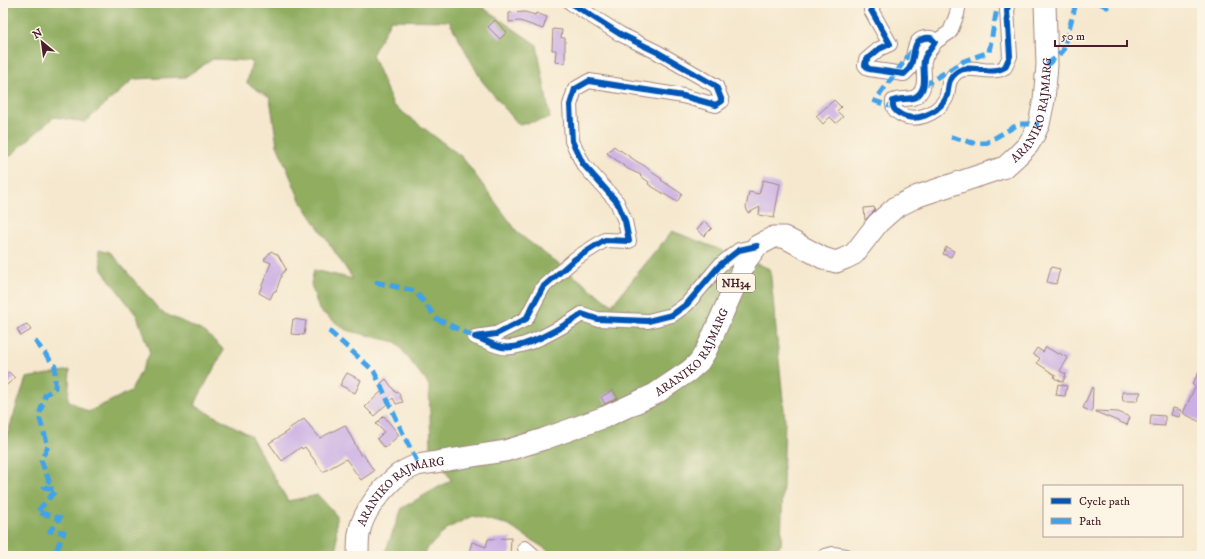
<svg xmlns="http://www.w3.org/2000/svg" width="1205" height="559" viewBox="0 0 1205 559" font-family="'IM FELL DW Pica',serif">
	<rect width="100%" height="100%" fill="#fcf5e5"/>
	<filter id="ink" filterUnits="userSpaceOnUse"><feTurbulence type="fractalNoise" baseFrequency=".025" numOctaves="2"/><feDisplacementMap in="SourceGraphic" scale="8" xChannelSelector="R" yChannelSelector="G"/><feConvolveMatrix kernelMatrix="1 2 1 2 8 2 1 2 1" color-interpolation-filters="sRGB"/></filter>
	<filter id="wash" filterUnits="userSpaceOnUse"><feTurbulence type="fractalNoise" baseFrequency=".012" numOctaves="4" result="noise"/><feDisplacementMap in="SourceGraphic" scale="16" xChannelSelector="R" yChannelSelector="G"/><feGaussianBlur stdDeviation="0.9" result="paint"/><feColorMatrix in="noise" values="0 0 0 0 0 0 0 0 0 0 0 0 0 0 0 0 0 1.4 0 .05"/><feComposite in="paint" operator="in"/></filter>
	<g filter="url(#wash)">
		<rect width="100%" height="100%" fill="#f5e8ce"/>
		<g fill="#90ad60" stroke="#6d6646">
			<polygon points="3,3 476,3 537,45 550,118 519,125 482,81 449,21 391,20 372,55 393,105 462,157 519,234 612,305 672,231 770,269 785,420 781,545 766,556 557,556 506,524 472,516 448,528 425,551 429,556 386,556 386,550 402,508 451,480 431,447 429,385 396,342 346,330 319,310 311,284 314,270 353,279 300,200 277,145 270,98 247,83 252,61 213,59 185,77 134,79 85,122 54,117 3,162"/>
			<polygon points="99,249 110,252 161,312 205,332 224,350 194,405 250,435 288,501 318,495 336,515 337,556 3,556 3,456 6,438 26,378 70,370 68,400 88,412 131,391 150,353 137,316 102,270"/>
		</g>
		<g id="blocks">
			<g fill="#caafe4">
				<polygon points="525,12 535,15 536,13 547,17 543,29 520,21 509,22 509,13"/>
				<polygon points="495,20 507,32 500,39 488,27"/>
				<polygon points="553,29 562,30 561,38 565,38 565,63 555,62 556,50 552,50"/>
				<polygon points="834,100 841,107 837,111 843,117 836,123 830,117 823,124 816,116"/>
				<polygon points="614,146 620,151 620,150 636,161 645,166 653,173 662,179 661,180 682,194 677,202 648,184 649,182 640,176 641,175 628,169 607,153"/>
				<polygon points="763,180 780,184 774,218 759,215 760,207 748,213 746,207 749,192 759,194"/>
				<polygon points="874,207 875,210 865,220 864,208"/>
				<polygon points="704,221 712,228 704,236 697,230"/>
				<polygon points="946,247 954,251 951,257 943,254"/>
				<polygon points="271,251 278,255 286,269 282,274 276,291 274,291 270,299 259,293 271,263 264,260"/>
				<polygon points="1051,267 1060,269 1056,284 1047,282"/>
				<polygon points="293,319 306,321 304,335 291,334"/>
				<polygon points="27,324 31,330 21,336 17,329"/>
				<polygon points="1046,347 1058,354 1059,353 1068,358 1060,371 1066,374 1063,382 1054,378 1055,375 1037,363 1040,358 1033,354 1037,348 1043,352"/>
				<polygon points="1202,367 1202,423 1183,413 1195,387 1192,384"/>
				<polygon points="9,372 15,378 3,388 3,377"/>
				<polygon points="347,373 361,380 355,393 340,385"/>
				<polygon points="386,379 396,393 398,392 403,402 396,404 393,398 374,416 365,407 384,389 380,384"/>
				<polygon points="1058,384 1067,386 1065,396 1056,395"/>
				<polygon points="1092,387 1093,388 1092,412 1083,408"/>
				<polygon points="613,390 618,398 605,404 601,397"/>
				<polygon points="1122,392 1141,392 1137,401 1123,401"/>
				<polygon points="1173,408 1181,410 1179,417 1171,415"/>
				<polygon points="1096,411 1118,412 1130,417 1127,425 1096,412"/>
				<polygon points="1151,415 1165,416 1165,426 1150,425"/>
				<polygon points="384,416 399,435 385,448 377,439 384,432 376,424"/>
				<polygon points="304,419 320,438 345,425 361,456 363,454 374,471 361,480 346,459 323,472 305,447 302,449 301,447 282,461 269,443 289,431 288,429"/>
				<polygon points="511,538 510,556 468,556 472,542 486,547 488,539"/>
			</g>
		</g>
	</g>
	<g filter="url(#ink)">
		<use href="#blocks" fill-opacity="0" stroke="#a0847c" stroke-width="1"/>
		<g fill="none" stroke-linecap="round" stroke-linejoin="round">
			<defs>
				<g id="minor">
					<path d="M 571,3 L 620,34 L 657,52 L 716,86 L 722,101 L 716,105 L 683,96 L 589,81 L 575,89 L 570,105 L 572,141 L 583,164 L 617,202 L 625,221 L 629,241 L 605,240 L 575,259 L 543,287 L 526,319 L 496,334 L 475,337 C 484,340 493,345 502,347 C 523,351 564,326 582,314 L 597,319 L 648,321 L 672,315 L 687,304 L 720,265 L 739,250 L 757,246"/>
					<path d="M 874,3 L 871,10 L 890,44 L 879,49 L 866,60 L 865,65 L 869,69 L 904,74 C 906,72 907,71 909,69 C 917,57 909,36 931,38 L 935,42 C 932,48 928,51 925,57 C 920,68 930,86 917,96 C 910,101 901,97 893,101 C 892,108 895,111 900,114 C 915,123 936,114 945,100 C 951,91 944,82 957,72 C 968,64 984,73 997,70 C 1000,70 1003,68 1005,67 L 1010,56 L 1007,10 L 1009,3"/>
					<polyline points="935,42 950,32 957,14 959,3"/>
					<polyline points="525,548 534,556"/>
					<polyline points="825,556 833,554 846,556"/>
				</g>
				<g id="highway">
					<path id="s1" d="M 358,556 C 358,549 358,541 359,534 C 362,512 382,489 398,475 C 403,471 410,468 417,465 L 505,451 L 544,439 L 605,417 L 655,394 L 689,371 L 699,362 L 706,351 L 746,261 L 757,246 L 774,237 L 784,237 L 823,258 L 836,262 L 846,258 L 854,254 L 878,223 L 896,207 L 918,196 L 1005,167 L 1016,157 L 1028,145 L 1034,135 L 1039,124 L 1044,100 L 1047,65 L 1045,3"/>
				</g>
			</defs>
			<use href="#minor" stroke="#a0847c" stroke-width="16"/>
			<use href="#highway" stroke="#a0847c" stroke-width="23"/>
			<use href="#minor" stroke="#fff" stroke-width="14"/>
			<use href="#highway" stroke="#fff" stroke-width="21"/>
			<g stroke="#40a2eb" stroke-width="5" stroke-dasharray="10 5" stroke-linecap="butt">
				<polyline points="1100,3 1107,7 1112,3"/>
				<polyline points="1047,65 1063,51 1075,7 1074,3"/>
				<polyline points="923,86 964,61 989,52 998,3"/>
				<polyline points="896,102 889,106 875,101 912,51"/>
				<polyline points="951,137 973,143 986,143 1019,124 1039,124"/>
				<polyline points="375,282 415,291 437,319 475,337"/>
				<polyline points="329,331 374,371 407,442 419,465"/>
				<polyline points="35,341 55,366 55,388 45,395 39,416 48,446 41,460 49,481 44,487 56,490 37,512 60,518 50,531 64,532 57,549 66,556"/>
			</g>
			<defs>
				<g id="cycleway">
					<path d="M 571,3 L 620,34 L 657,52 L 716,86 L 722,101 L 716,105 L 683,96 L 589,81 L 575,89 L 570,105 L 572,141 L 583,164 L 617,202 L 625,221 L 629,241 L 605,240 L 575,259 L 543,287 L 526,319 L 496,334 L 475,337 C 484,340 493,345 502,347 C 523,351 564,326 582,314 L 597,319 L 648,321 L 672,315 L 687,304 L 720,265 L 739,250 L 757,246"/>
					<path d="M 874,3 L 871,10 L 890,44 L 879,49 L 866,60 L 865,65 L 869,69 L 904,74 C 906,72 907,71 909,69 C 917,57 909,36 931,38 L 935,42 C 932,48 928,51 925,57 C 920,68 930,86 917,96 C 910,101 901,97 893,101 C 892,108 895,111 900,114 C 915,123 936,114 945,100 C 951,91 944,82 957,72 C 968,64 984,73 997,70 C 1000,70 1003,68 1005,67 L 1010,56 L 1007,10 L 1009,3"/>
				</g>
			</defs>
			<use href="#cycleway" stroke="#fcf5e5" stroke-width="8"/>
			<use href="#cycleway" stroke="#0057b8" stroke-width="6"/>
		</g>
	</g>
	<g text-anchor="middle" stroke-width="3" stroke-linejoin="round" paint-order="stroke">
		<rect fill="#fcf5e5" stroke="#7f5f63" stroke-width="1" x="717" y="274" width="38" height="18" rx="3"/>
		<g font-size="11" font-weight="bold" fill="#4a1f2b">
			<text x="736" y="287">NH34</text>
		</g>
		<g font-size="12" fill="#4a1f2b" stroke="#fcf5e5">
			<text dy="4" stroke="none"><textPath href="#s1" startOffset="903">ARANIKO RAJMARG</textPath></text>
			<text dy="4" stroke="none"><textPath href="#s1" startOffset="423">ARANIKO RAJMARG</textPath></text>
			<text dy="4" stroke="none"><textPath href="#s1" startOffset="87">ARANIKO RAJMARG</textPath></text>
		</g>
	</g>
	<rect width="1205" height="559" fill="none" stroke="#fcf5e5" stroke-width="16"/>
	<rect x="1043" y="485" width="140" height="52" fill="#fcf5e5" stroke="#b59f9b"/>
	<rect x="1051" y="498" width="20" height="6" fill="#0057b8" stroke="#b59f9b"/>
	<text x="1079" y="505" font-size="12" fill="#4a1f2b">Cycle path</text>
	<rect x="1051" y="518" width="20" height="6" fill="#40a2eb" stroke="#b59f9b"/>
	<text x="1079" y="525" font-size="12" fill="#4a1f2b">Path</text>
	<g transform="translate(42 42) rotate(331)" stroke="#fcf5e5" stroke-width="3" paint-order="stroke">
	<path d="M0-3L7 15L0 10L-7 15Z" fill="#4a1f2b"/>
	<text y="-6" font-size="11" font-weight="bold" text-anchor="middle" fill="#4a1f2b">N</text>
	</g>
	<path d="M1055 40v6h72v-6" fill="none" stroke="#4a1f2b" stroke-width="2"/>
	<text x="1061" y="40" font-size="12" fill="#4a1f2b" stroke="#fcf5e5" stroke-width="3" paint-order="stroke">50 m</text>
</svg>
